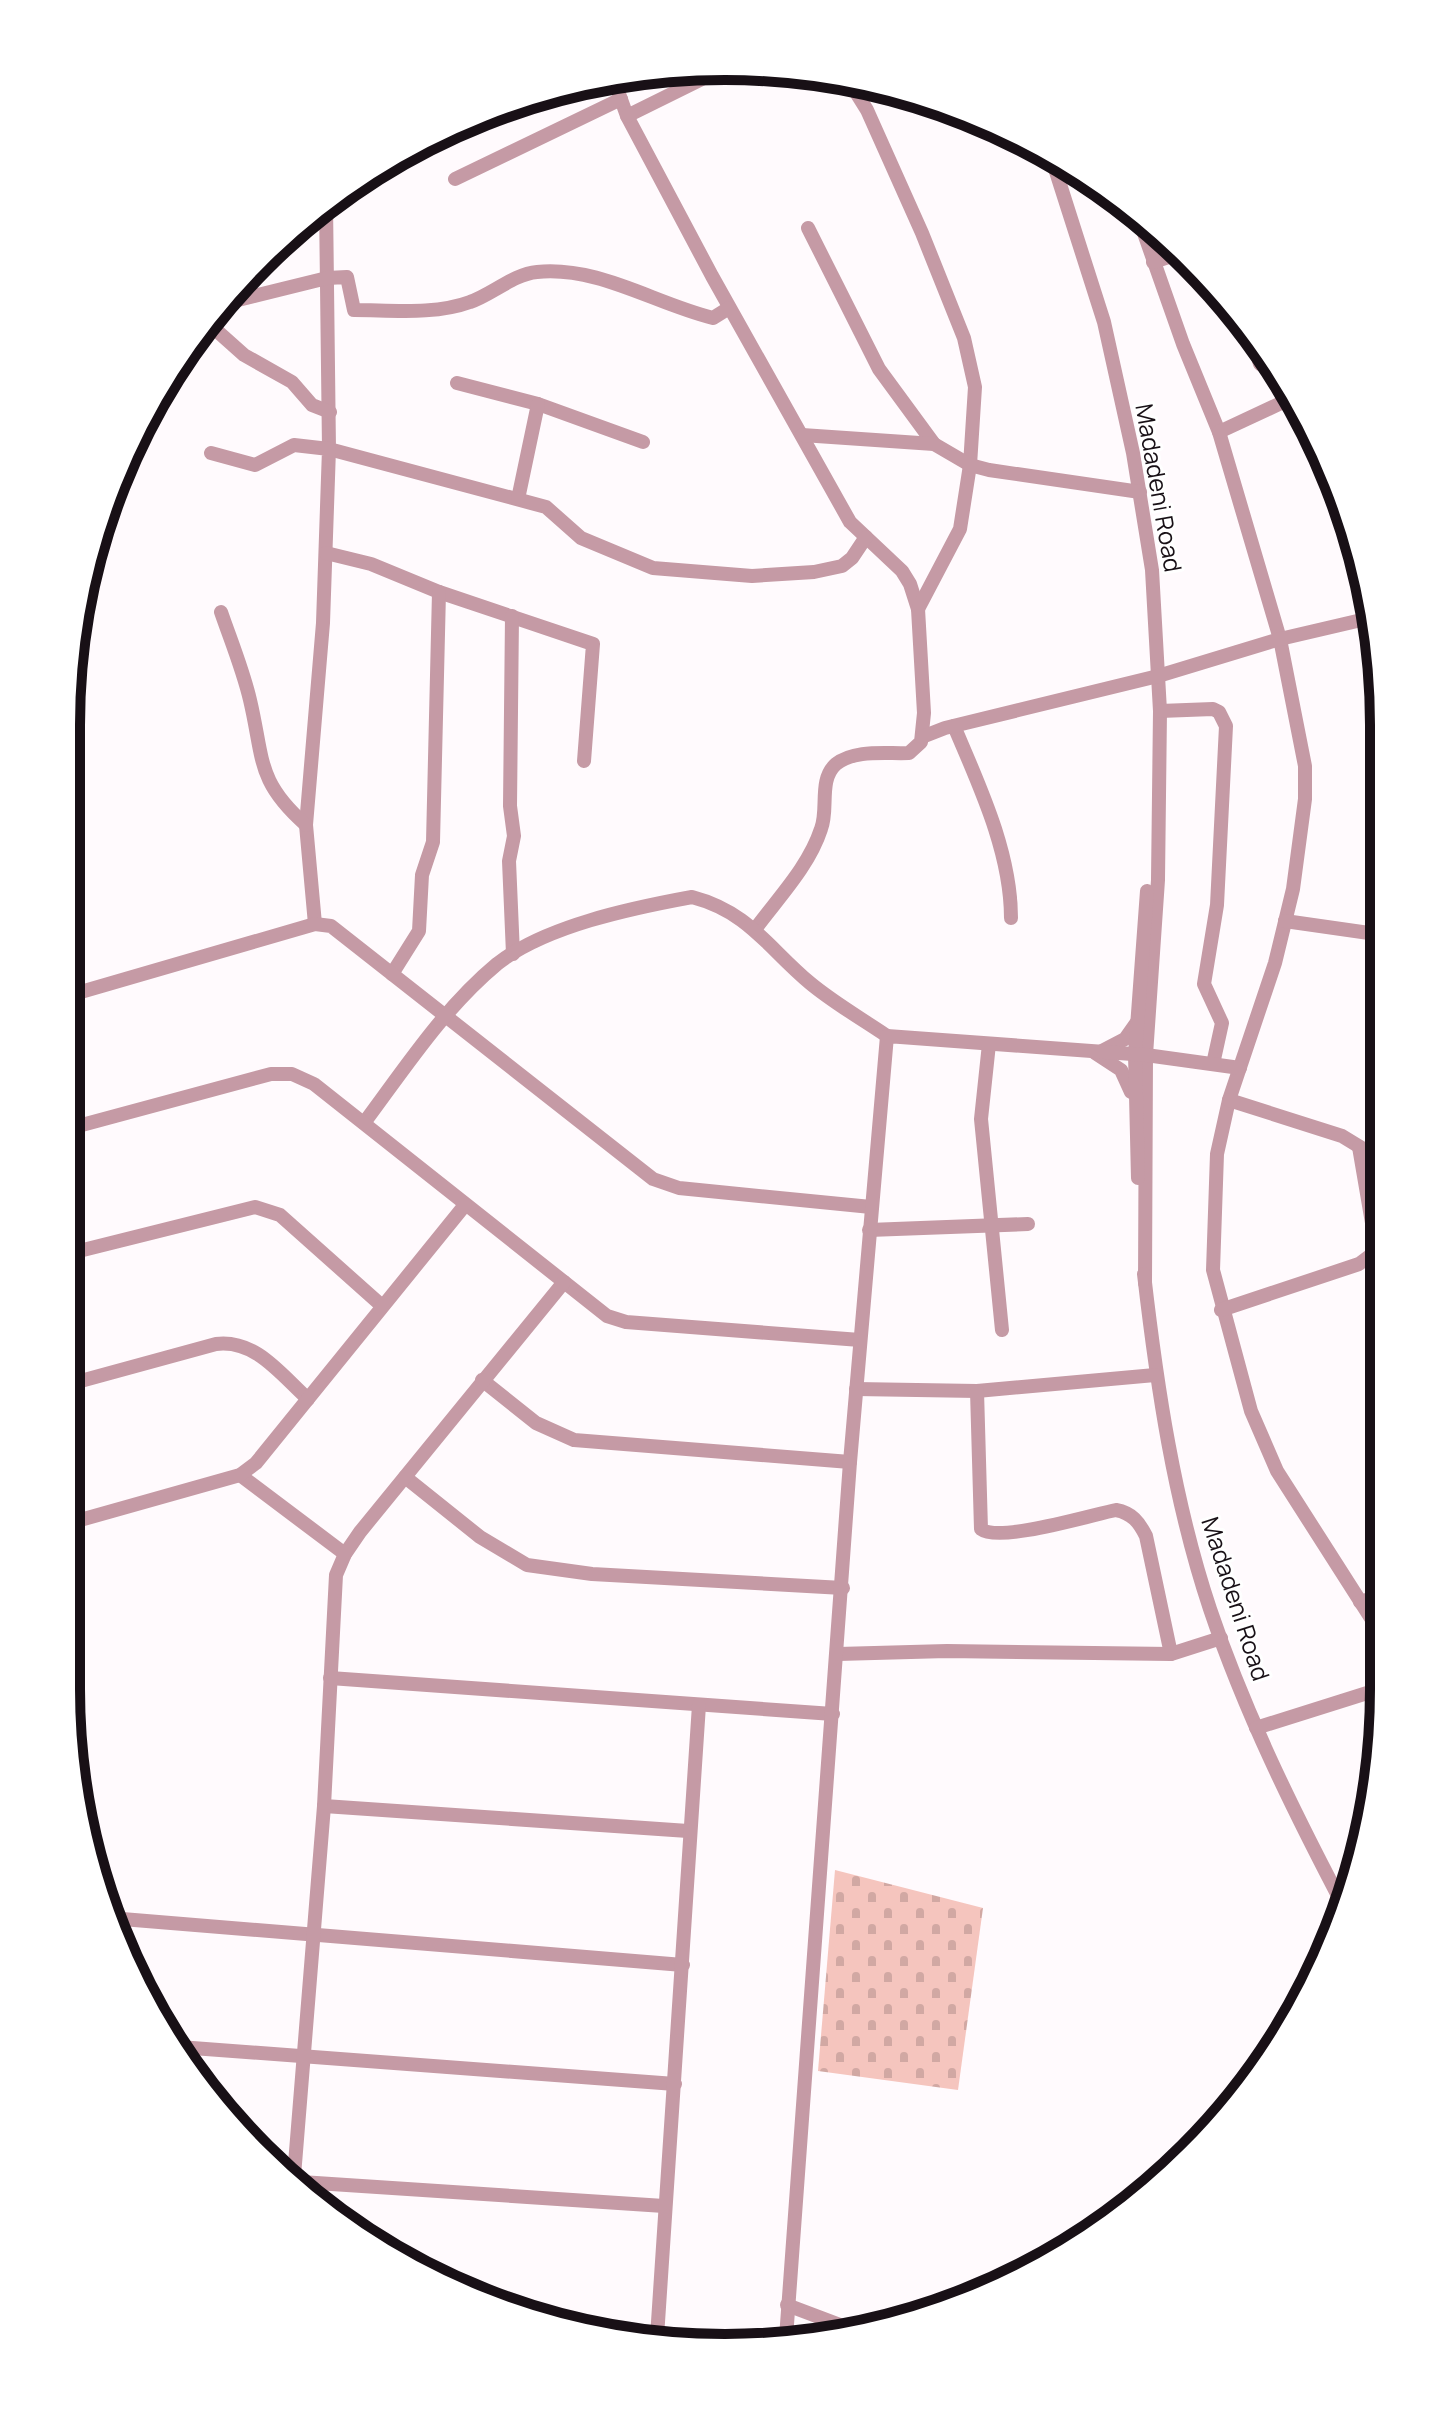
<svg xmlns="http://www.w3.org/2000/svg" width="1450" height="2414" viewBox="0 0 1450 2414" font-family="Manrope,sans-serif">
	<defs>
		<pattern id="cemetery-stones" width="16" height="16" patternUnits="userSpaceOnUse" patternTransform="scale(2)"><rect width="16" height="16" fill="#f5c5be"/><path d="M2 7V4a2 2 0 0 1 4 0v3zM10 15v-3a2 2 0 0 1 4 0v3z" fill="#d1a8a3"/></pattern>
	</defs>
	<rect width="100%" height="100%" fill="#fffafd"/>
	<polygon fill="url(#cemetery-stones)" points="835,1870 983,1908 958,2090 818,2071"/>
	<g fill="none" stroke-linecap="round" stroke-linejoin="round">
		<g stroke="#c59aa5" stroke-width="14">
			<path d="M 613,77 L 627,116 L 712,276 L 850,522 L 902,571 L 910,584 L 918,609 L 924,713 L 921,742 L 909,753 C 886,754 855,749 836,764 C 818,780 829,809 821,829 C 809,866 779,897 756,928"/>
			<polyline points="847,78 867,110 922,233 964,338 975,387 970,465 960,529 918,609"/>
			<polyline points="627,116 714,73 741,68"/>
			<polyline points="1051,156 1104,322 1133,453 1152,570 1160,711 1158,880 1146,1055 1145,1283"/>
			<polyline points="455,179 621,99"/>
			<polyline points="326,204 329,449 546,507 581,538 653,568 752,576 814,572 842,566 852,558 866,537"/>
			<polyline points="1139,219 1183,344 1219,432 1280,639 1305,766 1305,799 1293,889 1275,963 1229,1100 1217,1154 1213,1270 1251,1411 1277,1471 1383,1637"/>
			<polyline points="808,228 879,369 934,444"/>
			<polyline points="1153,262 1178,254"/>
			<path d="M 222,304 L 327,278 L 347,277 L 354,310 C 391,310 435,315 470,302 C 491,295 514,274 537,272 C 599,266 653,303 713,318 L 729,308"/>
			<polyline points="207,322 244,355 292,382 312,405 330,412"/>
			<polyline points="1250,332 1260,364"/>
			<polyline points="457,383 538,404 643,442"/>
			<polyline points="1219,432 1296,396"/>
			<polyline points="802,435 934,444 970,465 989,470 1140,492"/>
			<polyline points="211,453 255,465 294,445 329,449 323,623 306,825 315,924"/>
			<polyline points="518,499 538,404"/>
			<polyline points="326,553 371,564 439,592 593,644 584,761"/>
			<path d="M 221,612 C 231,641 243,670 250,700 C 264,759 256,781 306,825"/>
			<polyline points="512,616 510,806 514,836 509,861 513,954"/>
			<polyline points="1160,711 1213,709 1219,712 1226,726 1217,905 1204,984 1222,1023 1213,1064"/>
			<path d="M 954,726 C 979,785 1011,852 1011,918"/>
			<polyline points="922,737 945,728 1158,676 1280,639 1370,618"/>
			<polyline points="1285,921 1383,935"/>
			<polyline points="392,974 419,931 422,875 433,842 439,592"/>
			<polyline points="67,996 315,924 331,926 653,1179 679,1188 871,1207"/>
			<polyline points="989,1044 981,1119 1002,1330"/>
			<polyline points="1102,1051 1125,1039 1137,1022"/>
			<polyline points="1095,1053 1121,1070 1131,1092"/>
			<polyline points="1229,1100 1342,1136 1383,1161"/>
			<path d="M 364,1123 C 405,1068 444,1008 497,964 C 545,926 632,908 692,897 C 749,912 768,948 810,983 C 834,1003 862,1019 887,1036"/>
			<polyline points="67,1129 271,1074 292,1074 314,1084 607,1316 626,1322 860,1340"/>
			<polyline points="1359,1147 1377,1252 1383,1263"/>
			<polyline points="1138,1178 1135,1054 1147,891"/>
			<polyline points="869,1230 1028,1224"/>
			<polyline points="67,1254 255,1207 280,1215 381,1305"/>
			<path d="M 1144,1274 C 1157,1387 1174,1501 1210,1609 C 1245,1713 1294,1812 1345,1909"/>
			<polyline points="1221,1310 1359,1264 1383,1246"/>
			<polyline points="482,1380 536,1423 574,1440 850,1462"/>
			<path d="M 66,1385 L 216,1344 C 256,1339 281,1375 308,1399"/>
			<polyline points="856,1389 977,1391 1155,1375"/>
			<path d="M 977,1391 L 981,1529 C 999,1543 1091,1515 1116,1510 C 1132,1513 1139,1522 1146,1536 L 1171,1654"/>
			<polyline points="240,1475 345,1554"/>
			<polyline points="405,1477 480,1537 527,1565 592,1574 843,1588"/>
			<polyline points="66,1524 240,1475 256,1463 465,1205"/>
			<polyline points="1360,1602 1383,1595"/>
			<polyline points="838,1654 947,1651 1171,1654 1221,1638"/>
			<polyline points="330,1678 833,1714"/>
			<polyline points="1256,1728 1383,1688"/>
			<polyline points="324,1806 688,1831"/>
			<polyline points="110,1918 683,1965"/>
			<polyline points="179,2047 675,2084"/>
			<polyline points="294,2176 324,1806 336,1575 345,1554 360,1532 564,1282"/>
			<polyline points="301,2182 664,2206"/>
			<polyline points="787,2305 848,2328"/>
			<polyline points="650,2336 758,2343"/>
			<polyline points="657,2337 699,1705"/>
			<polyline points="786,2338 850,1462 887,1036 1146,1055 1240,1068"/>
		</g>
	</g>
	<g text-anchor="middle" stroke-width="6" stroke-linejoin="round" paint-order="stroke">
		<g font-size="24" fill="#181016" stroke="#fff">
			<text transform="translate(1158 488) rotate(80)" y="8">Madadeni Road</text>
			<text transform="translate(1235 1599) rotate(72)" y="8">Madadeni Road</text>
		</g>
	</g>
	<path d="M0 0H1450V2414H0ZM725 80H725A645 645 0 0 1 1370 725V1689A645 645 0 0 1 725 2334H725A645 645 0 0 1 80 1689V725A645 645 0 0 1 725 80Z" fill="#fff" fill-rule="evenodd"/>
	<path fill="none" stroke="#181016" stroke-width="10" d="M725 80H725A645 645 0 0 1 1370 725V1689A645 645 0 0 1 725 2334H725A645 645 0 0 1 80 1689V725A645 645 0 0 1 725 80Z"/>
</svg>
